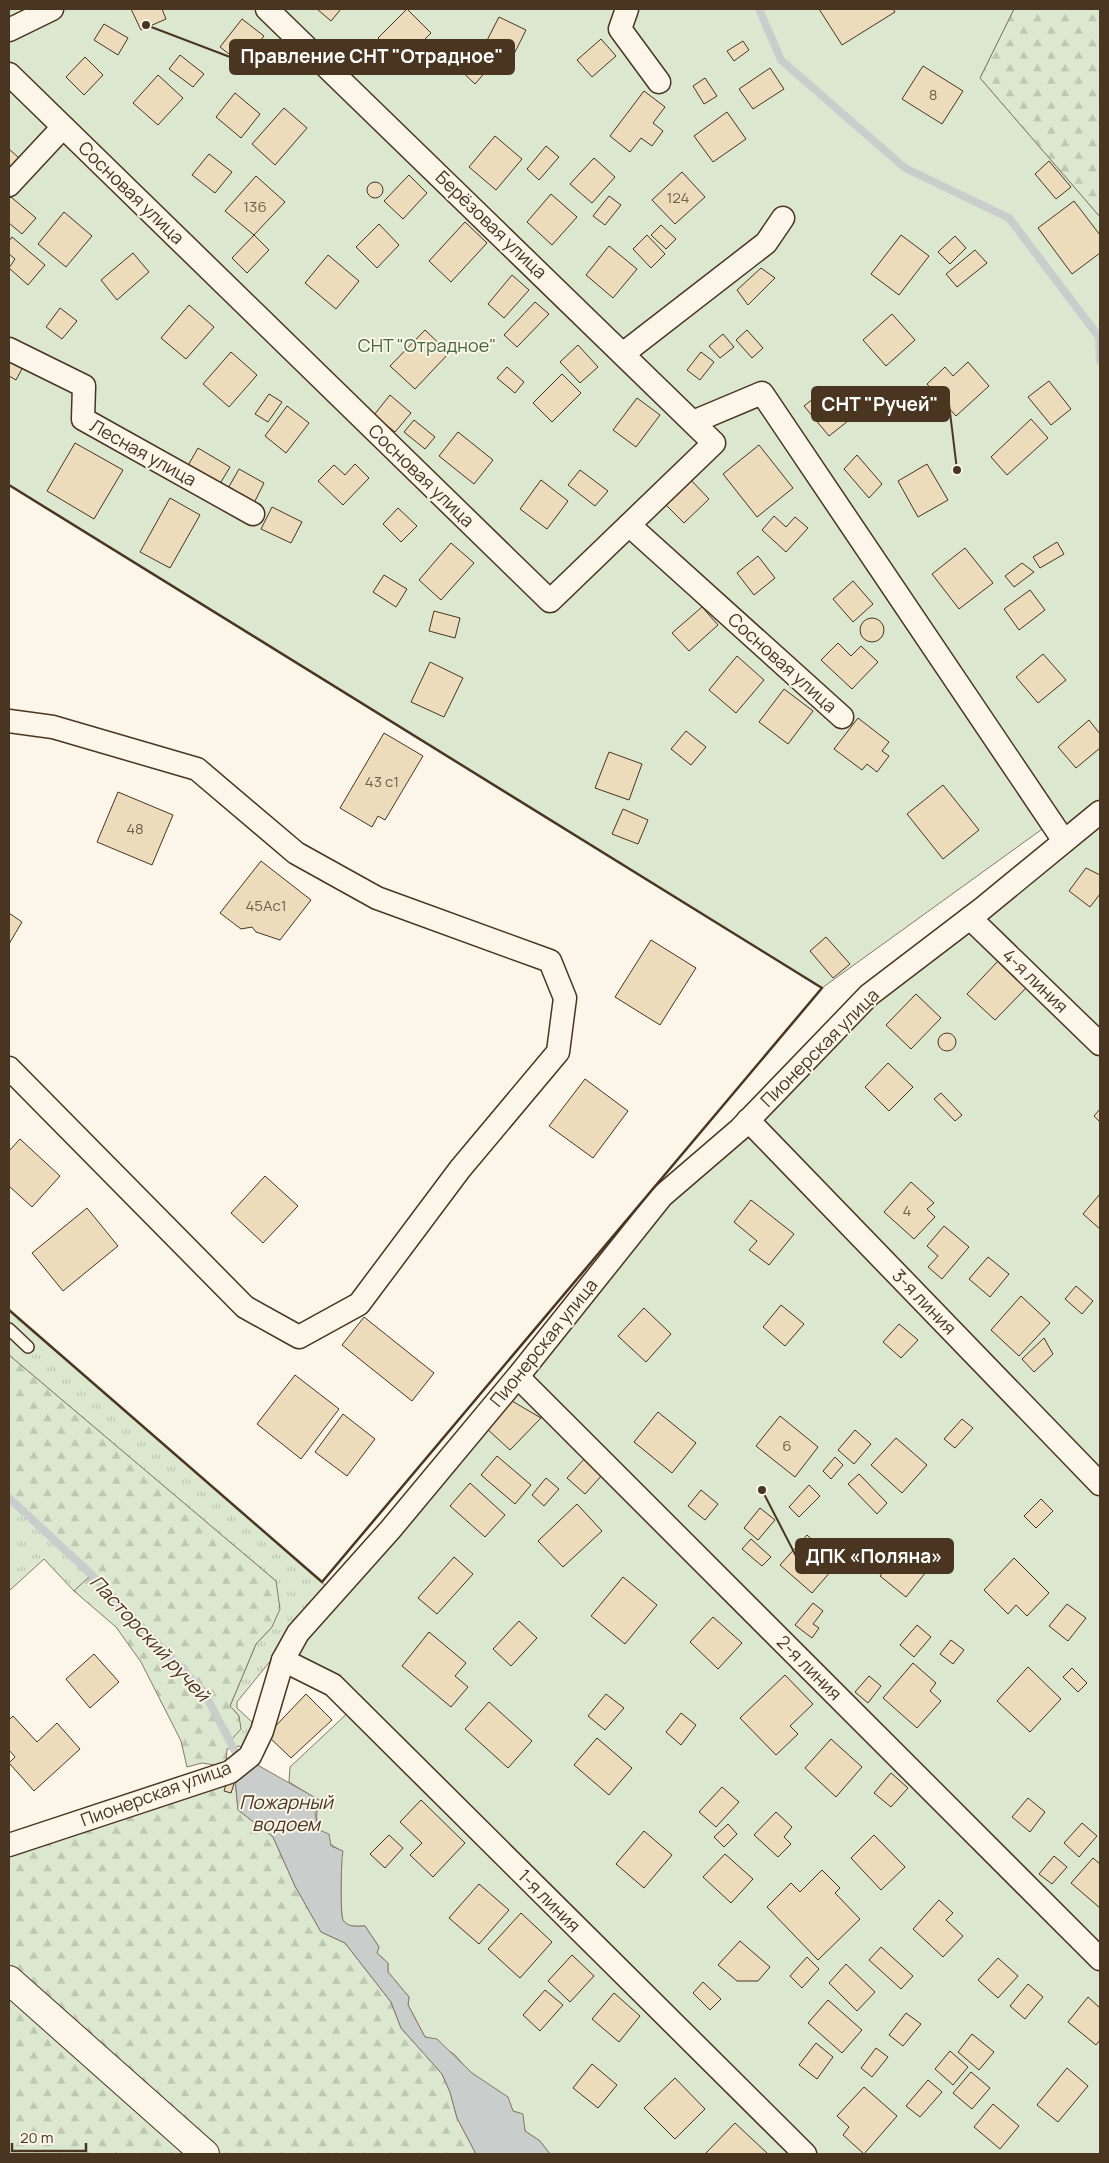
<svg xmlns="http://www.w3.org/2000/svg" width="1109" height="2163" viewBox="0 0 1109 2163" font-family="Manrope,sans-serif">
	<defs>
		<pattern id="grass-tufts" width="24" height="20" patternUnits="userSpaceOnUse" patternTransform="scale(1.25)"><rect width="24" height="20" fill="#dce7d0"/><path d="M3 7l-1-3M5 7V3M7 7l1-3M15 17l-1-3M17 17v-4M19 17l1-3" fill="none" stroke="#bec7b2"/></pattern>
		<pattern id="forest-firs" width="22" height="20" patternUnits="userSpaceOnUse" patternTransform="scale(1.25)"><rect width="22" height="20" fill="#dce7d0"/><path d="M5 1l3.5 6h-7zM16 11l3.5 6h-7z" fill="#bec7b2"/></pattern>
	</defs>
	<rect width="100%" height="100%" fill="#fbf6e9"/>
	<g fill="url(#grass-tufts)" stroke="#887966">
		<polygon points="9,1310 334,1593 278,1658 272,1659 237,1702 237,1708 252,1722 251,1737 245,1749 239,1746 233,1748 232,1739 239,1716 230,1706 256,1644 272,1627 276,1581 9,1355"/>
		<polygon points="9,1498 92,1575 74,1591 44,1559 9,1591"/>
	</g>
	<g fill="url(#forest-firs)" stroke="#887966">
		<polygon points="1014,9 1100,9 1100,217 980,78"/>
		<polygon points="9,1355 276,1581 280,1609 272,1627 256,1644 230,1706 239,1716 241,1729 232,1739 233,1748 227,1749 226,1767 202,1763 187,1767 181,1741 141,1662 116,1627 74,1591 92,1574 9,1498"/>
		<polygon points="235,1778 238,1810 273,1837 295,1886 321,1932 345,1943 391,2002 401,2028 442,2074 450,2092 457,2118 476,2154 9,2154 9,1845"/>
	</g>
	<path fill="#dce7d0" stroke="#887966" d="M 9,9 L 1014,9 L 980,78 L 1100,217 L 1100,2154 L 550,2154 L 540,2141 L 525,2131 L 522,2114 L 513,2111 L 507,2097 L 471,2073 L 454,2054 L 425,2037 L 408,2005 L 409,1997 L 388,1972 L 388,1963 L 377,1953 L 379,1947 L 365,1926 C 357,1926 348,1928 343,1920 C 340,1914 341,1860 342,1851 C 321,1841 311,1823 320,1801 L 289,1782 L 290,1767 L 354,1707 L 284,1660 L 662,1196 L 869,995 L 1066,840 L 1052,822 L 822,988 L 9,485 Z"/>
	<path fill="#c9cecd" stroke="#887966" d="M 254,1763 L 321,1801 L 315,1814 L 319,1830 L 329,1834 L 331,1846 L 343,1851 C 341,1860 340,1914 343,1920 C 348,1928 357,1926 365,1926 L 379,1947 L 377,1953 L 388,1963 L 388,1972 L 409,1997 L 408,2005 L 425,2037 L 437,2039 L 472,2073 L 508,2097 L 513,2111 L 523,2114 L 525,2131 L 540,2141 L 550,2154 L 476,2154 L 457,2118 L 450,2092 L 442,2074 L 401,2028 L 391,2002 L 345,1943 L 321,1932 L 295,1886 L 273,1837 L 238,1810 L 235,1778 Z"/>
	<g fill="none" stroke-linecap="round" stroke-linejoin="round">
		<g stroke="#c9cecd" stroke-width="8">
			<polyline points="759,9 781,60 905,168 1009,218 1099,337 1100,361"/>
			<polyline points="9,1498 92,1575 204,1692 237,1755"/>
		</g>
	</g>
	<g fill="#ecdcbc" stroke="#4a3520">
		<polygon points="131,9 162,9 166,19 141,30"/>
		<polygon points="317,9 341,9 331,21"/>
		<polygon points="407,9 431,33 402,62 378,38"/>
		<polygon points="819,9 893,9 895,12 842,45"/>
		<polygon points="499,17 526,30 507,68 480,54"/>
		<polygon points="242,19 264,36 242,64 220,47"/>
		<polygon points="104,24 128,38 118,55 94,40"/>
		<polygon points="601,39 616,56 592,77 577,60"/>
		<polygon points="743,41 749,50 734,61 727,51"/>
		<polygon points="467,51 487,70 475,84 454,64"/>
		<polygon points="180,55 204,74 193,87 169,69"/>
		<polygon points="85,57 103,75 84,95 66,77"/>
		<polygon points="923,66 963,91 942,124 902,99"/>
		<polygon points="770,68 784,89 753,109 739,89"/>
		<polygon points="158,75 183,98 158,125 133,103"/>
		<polygon points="705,78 717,96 704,104 693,86"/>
		<polygon points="644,91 665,107 653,123 663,131 652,146 641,138 630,152 610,136"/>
		<polygon points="235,93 260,114 241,138 216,117"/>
		<polygon points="284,108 307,128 275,165 252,144"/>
		<polygon points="727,112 746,139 713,162 694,136"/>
		<polygon points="495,136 522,159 496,190 469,167"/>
		<polygon points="546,146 559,157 539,180 527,169"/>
		<polygon points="9,149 19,158 9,170"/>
		<polygon points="209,154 232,172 215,193 192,175"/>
		<polygon points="594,158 615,177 592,203 570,184"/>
		<polygon points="1049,161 1071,187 1056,199 1035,174"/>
		<polygon points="682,172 705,197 675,224 652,200"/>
		<polygon points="409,175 427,193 403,219 384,201"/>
		<polygon points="256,176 285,202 254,235 225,211"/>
		<circle cx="375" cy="190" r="8"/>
		<polygon points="551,194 577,217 552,245 527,222"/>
		<polygon points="609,196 621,205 605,225 593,216"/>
		<polygon points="11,197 36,218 22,234 9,223 9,199"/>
		<polygon points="1074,201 1100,235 1100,253 1072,274 1038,228"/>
		<polygon points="64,212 92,236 66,267 38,244"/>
		<polygon points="465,222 487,243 451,282 429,261"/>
		<polygon points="379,224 399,245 377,268 356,247"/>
		<polygon points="661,225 676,239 666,249 651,235"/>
		<polygon points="254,235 269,250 247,273 232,258"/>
		<polygon points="647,235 665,254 651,268 633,249"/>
		<polygon points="901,235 929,256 899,295 871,274"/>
		<polygon points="955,236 966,248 950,264 938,252"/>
		<polygon points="12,237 45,265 28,285 9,268 15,259 9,254 9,241"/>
		<polygon points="609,246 637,269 613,298 586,275"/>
		<polygon points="975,250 987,263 957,287 946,274"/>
		<polygon points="133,253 149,272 117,300 101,280"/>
		<polygon points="328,255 359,281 336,309 305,283"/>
		<polygon points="761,268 775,278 748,305 737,290"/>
		<polygon points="512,275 529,290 504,318 488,304"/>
		<polygon points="535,302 549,314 517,347 504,335"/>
		<polygon points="189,305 214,327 186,359 161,338"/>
		<polygon points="60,308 77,321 62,339 46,327"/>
		<polygon points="892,314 915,340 886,366 863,340"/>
		<polygon points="425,330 449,353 415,389 390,366"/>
		<polygon points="747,330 763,348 752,358 736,340"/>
		<polygon points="723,334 734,347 720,358 709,346"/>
		<polygon points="578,345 598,367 580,383 560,362"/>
		<polygon points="231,352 257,375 229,407 203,384"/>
		<polygon points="701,352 714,362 700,380 687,370"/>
		<polygon points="9,357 24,365 16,380 9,376"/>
		<polygon points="968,362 989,386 956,416 927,384 945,367 953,376"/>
		<polygon points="507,367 524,382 515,393 497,378"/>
		<polygon points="562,374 581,393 552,422 533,403"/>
		<polygon points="1049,381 1071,409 1051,425 1028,397"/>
		<polygon points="829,386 853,417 829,436 804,406"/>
		<polygon points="269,394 282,402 268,422 255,414"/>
		<polygon points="390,395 411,413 395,432 374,415"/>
		<polygon points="637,398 660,415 636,447 613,430"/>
		<polygon points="287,406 309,423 286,453 265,436"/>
		<polygon points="1031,419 1048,438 1007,475 991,457"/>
		<polygon points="414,420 435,437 425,449 404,432"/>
		<polygon points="458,432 493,460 474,484 439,456"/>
		<polygon points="75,443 123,470 94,519 47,491"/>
		<polygon points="759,445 793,488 757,517 723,474"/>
		<polygon points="198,448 230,467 218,487 186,469"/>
		<polygon points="857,455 882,484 869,498 844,469"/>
		<polygon points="355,464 369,478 343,505 318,481 334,465 345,475"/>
		<polygon points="927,464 948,500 918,517 898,481"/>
		<polygon points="239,469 264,483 253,505 227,490"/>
		<polygon points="580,470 608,491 595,506 568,485"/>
		<polygon points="689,478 709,499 684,523 663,502"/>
		<polygon points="541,480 568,501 547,529 520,509"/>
		<polygon points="170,498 200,515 170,568 140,552"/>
		<polygon points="272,507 302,522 291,543 261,529"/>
		<polygon points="398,508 417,526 401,542 383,524"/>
		<polygon points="774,516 786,527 795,517 808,528 786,552 762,530"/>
		<polygon points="1057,542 1064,554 1040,568 1033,557"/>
		<polygon points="451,543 474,563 441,600 419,580"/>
		<polygon points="965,548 993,583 959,609 932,574"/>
		<polygon points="758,556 775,578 754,595 737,573"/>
		<polygon points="1022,563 1034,572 1014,587 1005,576"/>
		<polygon points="384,575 407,589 396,607 373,592"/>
		<polygon points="853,581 873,604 853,622 833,599"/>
		<polygon points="1030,590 1045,610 1019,630 1004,609"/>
		<polygon points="702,607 718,625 689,651 672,633"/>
		<polygon points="434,611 460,618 455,638 429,631"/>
		<circle cx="872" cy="630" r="12"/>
		<polygon points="838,643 851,656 861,646 878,662 852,689 821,660"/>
		<polygon points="1043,654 1066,680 1038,703 1016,677"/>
		<polygon points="737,656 764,680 736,713 709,690"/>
		<polygon points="430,662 463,678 444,717 411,702"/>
		<polygon points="784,689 813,711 788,744 759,722"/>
		<polygon points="858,718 889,742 882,751 889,756 877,772 867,764 862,770 834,749"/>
		<polygon points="1089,720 1100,734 1100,748 1076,768 1058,747"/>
		<polygon points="686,731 706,747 691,765 671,749"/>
		<polygon points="384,733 423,756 385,820 378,816 372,827 340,808"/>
		<polygon points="609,752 642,764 629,800 595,788"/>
		<polygon points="943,785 979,830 943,859 907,814"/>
		<polygon points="118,792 173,815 152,865 97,842"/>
		<polygon points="623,809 648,820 638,844 612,834"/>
		<polygon points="261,861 311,900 280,940 256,932 252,927 241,929 220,913"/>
		<polygon points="1086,868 1100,875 1100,894 1090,907 1069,891"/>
		<polygon points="9,913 22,922 9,944"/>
		<polygon points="826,937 850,964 833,978 810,951"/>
		<polygon points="651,940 696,968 660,1025 615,997"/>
		<polygon points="998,961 1026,988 995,1020 967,994"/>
		<polygon points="916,994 941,1018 911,1049 886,1025"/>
		<circle cx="947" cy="1042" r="9"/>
		<polygon points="888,1063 913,1087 889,1111 865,1087"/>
		<polygon points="585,1079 628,1111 593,1158 549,1126"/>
		<polygon points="941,1093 962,1115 955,1121 934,1099"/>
		<polygon points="1100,1109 1100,1122 1094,1116"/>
		<polygon points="20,1139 60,1176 32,1207 9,1186 9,1151"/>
		<polygon points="265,1176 298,1206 263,1243 231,1213"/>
		<polygon points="911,1182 934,1203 927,1209 935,1217 914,1239 884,1212"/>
		<polygon points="1100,1194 1100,1229 1083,1214"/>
		<polygon points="751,1200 794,1234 769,1265 749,1250 757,1241 734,1222"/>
		<polygon points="87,1208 118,1246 63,1291 32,1253"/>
		<polygon points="944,1226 969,1247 942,1279 928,1267 938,1256 927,1246"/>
		<polygon points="988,1257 1009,1274 990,1297 969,1279"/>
		<polygon points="1076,1286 1093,1301 1082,1314 1065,1299"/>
		<polygon points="1021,1296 1050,1323 1019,1356 991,1330"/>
		<polygon points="781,1305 804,1324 785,1346 763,1327"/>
		<polygon points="644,1308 671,1334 646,1362 618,1336"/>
		<polygon points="364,1317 434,1373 412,1401 342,1345"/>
		<polygon points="899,1324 918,1340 901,1358 883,1342"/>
		<polygon points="1044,1338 1053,1354 1034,1372 1022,1359"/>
		<polygon points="295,1375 339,1409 301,1459 257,1424"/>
		<polygon points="512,1401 541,1418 510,1450 486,1428"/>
		<polygon points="658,1412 696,1443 672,1473 634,1442"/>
		<polygon points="343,1414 375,1439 347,1476 315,1452"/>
		<polygon points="780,1416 818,1447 795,1477 756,1446"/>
		<polygon points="962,1419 973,1428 955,1448 944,1439"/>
		<polygon points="855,1430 871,1444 854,1464 838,1450"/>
		<polygon points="896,1438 927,1465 902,1493 871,1465"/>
		<polygon points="497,1456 531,1485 515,1504 481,1475"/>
		<polygon points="835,1457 843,1465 831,1479 823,1471"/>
		<polygon points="585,1458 603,1474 585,1494 567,1478"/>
		<polygon points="859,1474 887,1503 877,1514 848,1484"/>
		<polygon points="546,1478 559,1489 544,1506 532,1495"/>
		<polygon points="470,1483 505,1515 485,1537 450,1506"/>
		<polygon points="809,1485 820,1496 799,1517 789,1507"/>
		<polygon points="701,1490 718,1504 705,1520 688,1506"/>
		<polygon points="1041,1499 1053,1511 1036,1528 1024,1516"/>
		<polygon points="577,1504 602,1531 563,1567 538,1541"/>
		<polygon points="760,1508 775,1520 758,1540 744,1528"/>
		<polygon points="807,1535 838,1563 812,1593 780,1565"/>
		<polygon points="751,1539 771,1557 762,1566 742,1549"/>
		<polygon points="909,1542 934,1562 906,1597 880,1576"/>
		<polygon points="454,1557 473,1574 437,1614 418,1598"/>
		<polygon points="1014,1558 1049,1593 1027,1616 1016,1605 1008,1614 984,1590"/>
		<polygon points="623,1577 657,1605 625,1644 591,1616"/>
		<polygon points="813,1603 823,1611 813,1624 819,1628 812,1638 795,1625"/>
		<polygon points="1067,1604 1086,1618 1068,1641 1049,1626"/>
		<polygon points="713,1617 742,1643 718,1669 690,1642"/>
		<polygon points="519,1621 537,1638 511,1666 493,1649"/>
		<polygon points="917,1625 931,1637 914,1657 900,1645"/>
		<polygon points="429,1632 466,1663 455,1676 468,1687 451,1707 402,1666"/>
		<polygon points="951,1640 964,1650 953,1664 940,1654"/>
		<polygon points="94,1654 119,1682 90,1708 66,1679"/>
		<polygon points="913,1663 936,1683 930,1691 941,1701 917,1728 883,1698"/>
		<polygon points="1028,1667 1061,1699 1030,1732 997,1701"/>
		<polygon points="1072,1668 1087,1683 1078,1692 1063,1677"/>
		<polygon points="785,1675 813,1704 790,1726 798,1734 776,1755 740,1718"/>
		<polygon points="869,1676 881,1686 868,1703 855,1692"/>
		<polygon points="306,1694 332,1720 291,1758 267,1735"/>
		<polygon points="606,1694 624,1708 605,1730 588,1716"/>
		<polygon points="489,1702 532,1741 508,1768 465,1729"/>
		<polygon points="681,1713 696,1725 681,1745 666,1732"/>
		<polygon points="13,1716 37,1742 57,1723 80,1749 34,1791 9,1763 15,1757 9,1750 9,1720"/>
		<polygon points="597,1738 632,1768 609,1795 574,1765"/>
		<polygon points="831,1739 862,1767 836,1797 805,1768"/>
		<polygon points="891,1773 908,1788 891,1807 874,1793"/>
		<polygon points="227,1782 234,1784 231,1793 224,1791"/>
		<polygon points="722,1787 739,1802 716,1827 699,1812"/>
		<polygon points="1028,1798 1045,1812 1030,1832 1012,1817"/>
		<polygon points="421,1800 465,1843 433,1877 410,1855 422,1843 400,1822"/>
		<polygon points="776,1812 792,1827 784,1837 791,1844 778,1857 754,1835"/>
		<polygon points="1082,1823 1097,1836 1079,1857 1064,1843"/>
		<polygon points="728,1824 737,1834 724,1847 714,1837"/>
		<polygon points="644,1831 672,1855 644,1888 616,1864"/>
		<polygon points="389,1835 403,1848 385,1868 370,1854"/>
		<polygon points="874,1835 905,1867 881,1890 851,1858"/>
		<polygon points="725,1854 753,1879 731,1903 703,1877"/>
		<polygon points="1054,1856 1067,1867 1052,1884 1039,1874"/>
		<polygon points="1093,1858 1100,1864 1100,1908 1071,1883"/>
		<polygon points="822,1870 840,1888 835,1893 860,1919 818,1960 767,1907 791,1883 800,1892"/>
		<polygon points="479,1884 509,1910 479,1944 449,1918"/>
		<polygon points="939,1900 953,1913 946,1920 963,1936 943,1957 913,1929"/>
		<polygon points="521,1913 552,1942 520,1978 488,1949"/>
		<polygon points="740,1941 770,1967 758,1981 737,1981 718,1965"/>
		<polygon points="881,1947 913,1976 901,1989 869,1960"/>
		<polygon points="572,1955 594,1976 570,2002 548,1981"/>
		<polygon points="807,1957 819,1969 802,1988 790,1976"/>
		<polygon points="998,1958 1018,1976 998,1998 978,1980"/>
		<polygon points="846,1964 875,1992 857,2011 829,1983"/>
		<polygon points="703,1982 721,1999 710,2010 693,1993"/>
		<polygon points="1028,1984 1043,1997 1025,2019 1010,2006"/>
		<polygon points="545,1990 563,2005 540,2031 523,2015"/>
		<polygon points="614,1993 640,2016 619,2042 592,2019"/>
		<polygon points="1088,1997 1100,2008 1100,2040 1096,2045 1068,2022"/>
		<polygon points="828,2000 862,2030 842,2053 808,2023"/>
		<polygon points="906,2013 921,2024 903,2046 889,2035"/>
		<polygon points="972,2034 994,2052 979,2070 958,2052"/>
		<polygon points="816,2043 833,2057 817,2079 799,2065"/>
		<polygon points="876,2048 888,2057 872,2077 861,2068"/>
		<polygon points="950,2051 968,2067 953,2085 935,2069"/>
		<polygon points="592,2064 617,2085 598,2108 573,2088"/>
		<polygon points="1067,2068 1088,2086 1058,2122 1037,2105"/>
		<polygon points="971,2072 990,2088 972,2109 953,2093"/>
		<polygon points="675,2078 705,2109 675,2139 644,2108"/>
		<polygon points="928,2080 942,2092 920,2117 906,2106"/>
		<polygon points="864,2087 897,2116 864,2154 843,2135 849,2127 837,2116"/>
		<polygon points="993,2104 1019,2126 1000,2149 974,2127"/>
		<polygon points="735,2123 767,2153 766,2154 705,2154"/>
	</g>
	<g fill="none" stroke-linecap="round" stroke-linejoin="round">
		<defs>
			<polyline id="lane" points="9,1329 28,1347"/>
			<g id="street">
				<polyline points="627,9 620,29 659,82"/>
				<polyline points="9,30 52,9"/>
				<polyline points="9,74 550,601 714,443 267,9"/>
				<polyline points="9,185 63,127"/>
				<polyline points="9,349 84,386 83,419 253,514"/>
				<polyline points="624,353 766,243 783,218"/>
				<polyline points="693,422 762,393 1064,841"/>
				<polyline points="629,525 842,717"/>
				<polyline points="9,721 53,727 197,769 296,853 377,898 550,961 565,998 558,1052 460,1169 359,1304 299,1337 245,1307 9,1068"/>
				<polyline points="970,918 1100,1044"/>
				<polyline points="748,1120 1100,1484"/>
				<polyline points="518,1377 1100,1959"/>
				<polyline points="283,1660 333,1685 805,2154"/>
				<polyline points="9,1845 230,1772 250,1756 262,1731 283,1660 298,1633 390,1530 519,1375 662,1196 740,1129 869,995 983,908 1100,812"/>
			</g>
			<polyline id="secondary" points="9,1980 205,2154"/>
		</defs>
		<use href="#lane" stroke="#4a3520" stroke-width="14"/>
		<use href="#street" stroke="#4a3520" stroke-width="25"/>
		<use href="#secondary" stroke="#4a3520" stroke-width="30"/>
		<use href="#lane" stroke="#fbf6e9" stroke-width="11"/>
		<use href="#street" stroke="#fbf6e9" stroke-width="22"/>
		<use href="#secondary" stroke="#fbf6e9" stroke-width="28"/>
		<polyline stroke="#4a3520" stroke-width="2.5" points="9,485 822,988 322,1582 9,1310"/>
	</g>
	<g text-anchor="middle" stroke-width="4" stroke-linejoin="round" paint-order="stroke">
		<g font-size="15" fill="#725f47">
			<text x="933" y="100">8</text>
			<text x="678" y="203">124</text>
			<text x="255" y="212">136</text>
			<text x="382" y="787">43 с1</text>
			<text x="135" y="834">48</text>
			<text x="266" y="911">45Ас1</text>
			<text x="907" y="1216">4</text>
			<text x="787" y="1451">6</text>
		</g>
		<g font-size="18" fill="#4a3520" stroke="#fbf6e9">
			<text transform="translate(131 193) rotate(44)" y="6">Сосновая улица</text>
			<text transform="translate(491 225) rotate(44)" y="6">Берёзовая улица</text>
			<text transform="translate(143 453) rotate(29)" y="6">Лесная улица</text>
			<text transform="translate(421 476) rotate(44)" y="6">Сосновая улица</text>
			<text transform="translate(782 663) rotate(42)" y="6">Сосновая улица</text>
			<text transform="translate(1035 981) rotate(44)" y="6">4-я линия</text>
			<text transform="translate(820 1048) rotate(-45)" y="6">Пионерская улица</text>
			<text transform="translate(924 1302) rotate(46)" y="6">3-я линия</text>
			<text transform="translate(544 1343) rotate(-51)" y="6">Пионерская улица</text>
			<text transform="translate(809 1668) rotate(45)" y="6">2-я линия</text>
			<text transform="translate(156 1794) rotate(-20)" y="6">Пионерская улица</text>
			<text transform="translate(549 1901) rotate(45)" y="6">1-я линия</text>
		</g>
		<g font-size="18" fill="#436837" stroke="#fbf6e9">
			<text x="427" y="352">СНТ "Отрадное"</text>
		</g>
		<g font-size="19" font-style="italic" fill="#4a3520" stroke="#fbf6e9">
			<text transform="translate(150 1638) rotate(47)" y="7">Пасторский ручей</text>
			<text x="286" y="1809">Пожарный<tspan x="286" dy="22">водоем</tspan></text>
		</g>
	</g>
	<path fill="none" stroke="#4a3520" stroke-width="2" d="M146 25L230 57M957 470L949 404M762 1490L796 1556"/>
	<g fill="#4a3520" stroke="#fbf6e9" stroke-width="2">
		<circle cx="146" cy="25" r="5"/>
		<circle cx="957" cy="470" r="5"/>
		<circle cx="762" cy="1490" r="5"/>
	</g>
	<g fill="#4a3520" stroke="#4a3520" stroke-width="2">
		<rect x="230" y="40" width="284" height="34" rx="5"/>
		<rect x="812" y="387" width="137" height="34" rx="5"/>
		<rect x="796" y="1539" width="157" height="34" rx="5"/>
	</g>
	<g font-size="19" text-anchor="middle" font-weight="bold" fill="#fff">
		<text x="372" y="63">Правление СНТ "Отрадное"</text>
		<text x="880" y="411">СНТ "Ручей"</text>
		<text x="874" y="1563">ДПК «Поляна»</text>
	</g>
	<rect width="1109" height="2163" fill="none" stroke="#4a3520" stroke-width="20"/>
	<path d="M12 2143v8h74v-8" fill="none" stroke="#4a3520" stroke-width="2.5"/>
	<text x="20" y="2143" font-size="15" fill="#4a3520" stroke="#fbf6e9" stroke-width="4" paint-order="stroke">20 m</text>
</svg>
